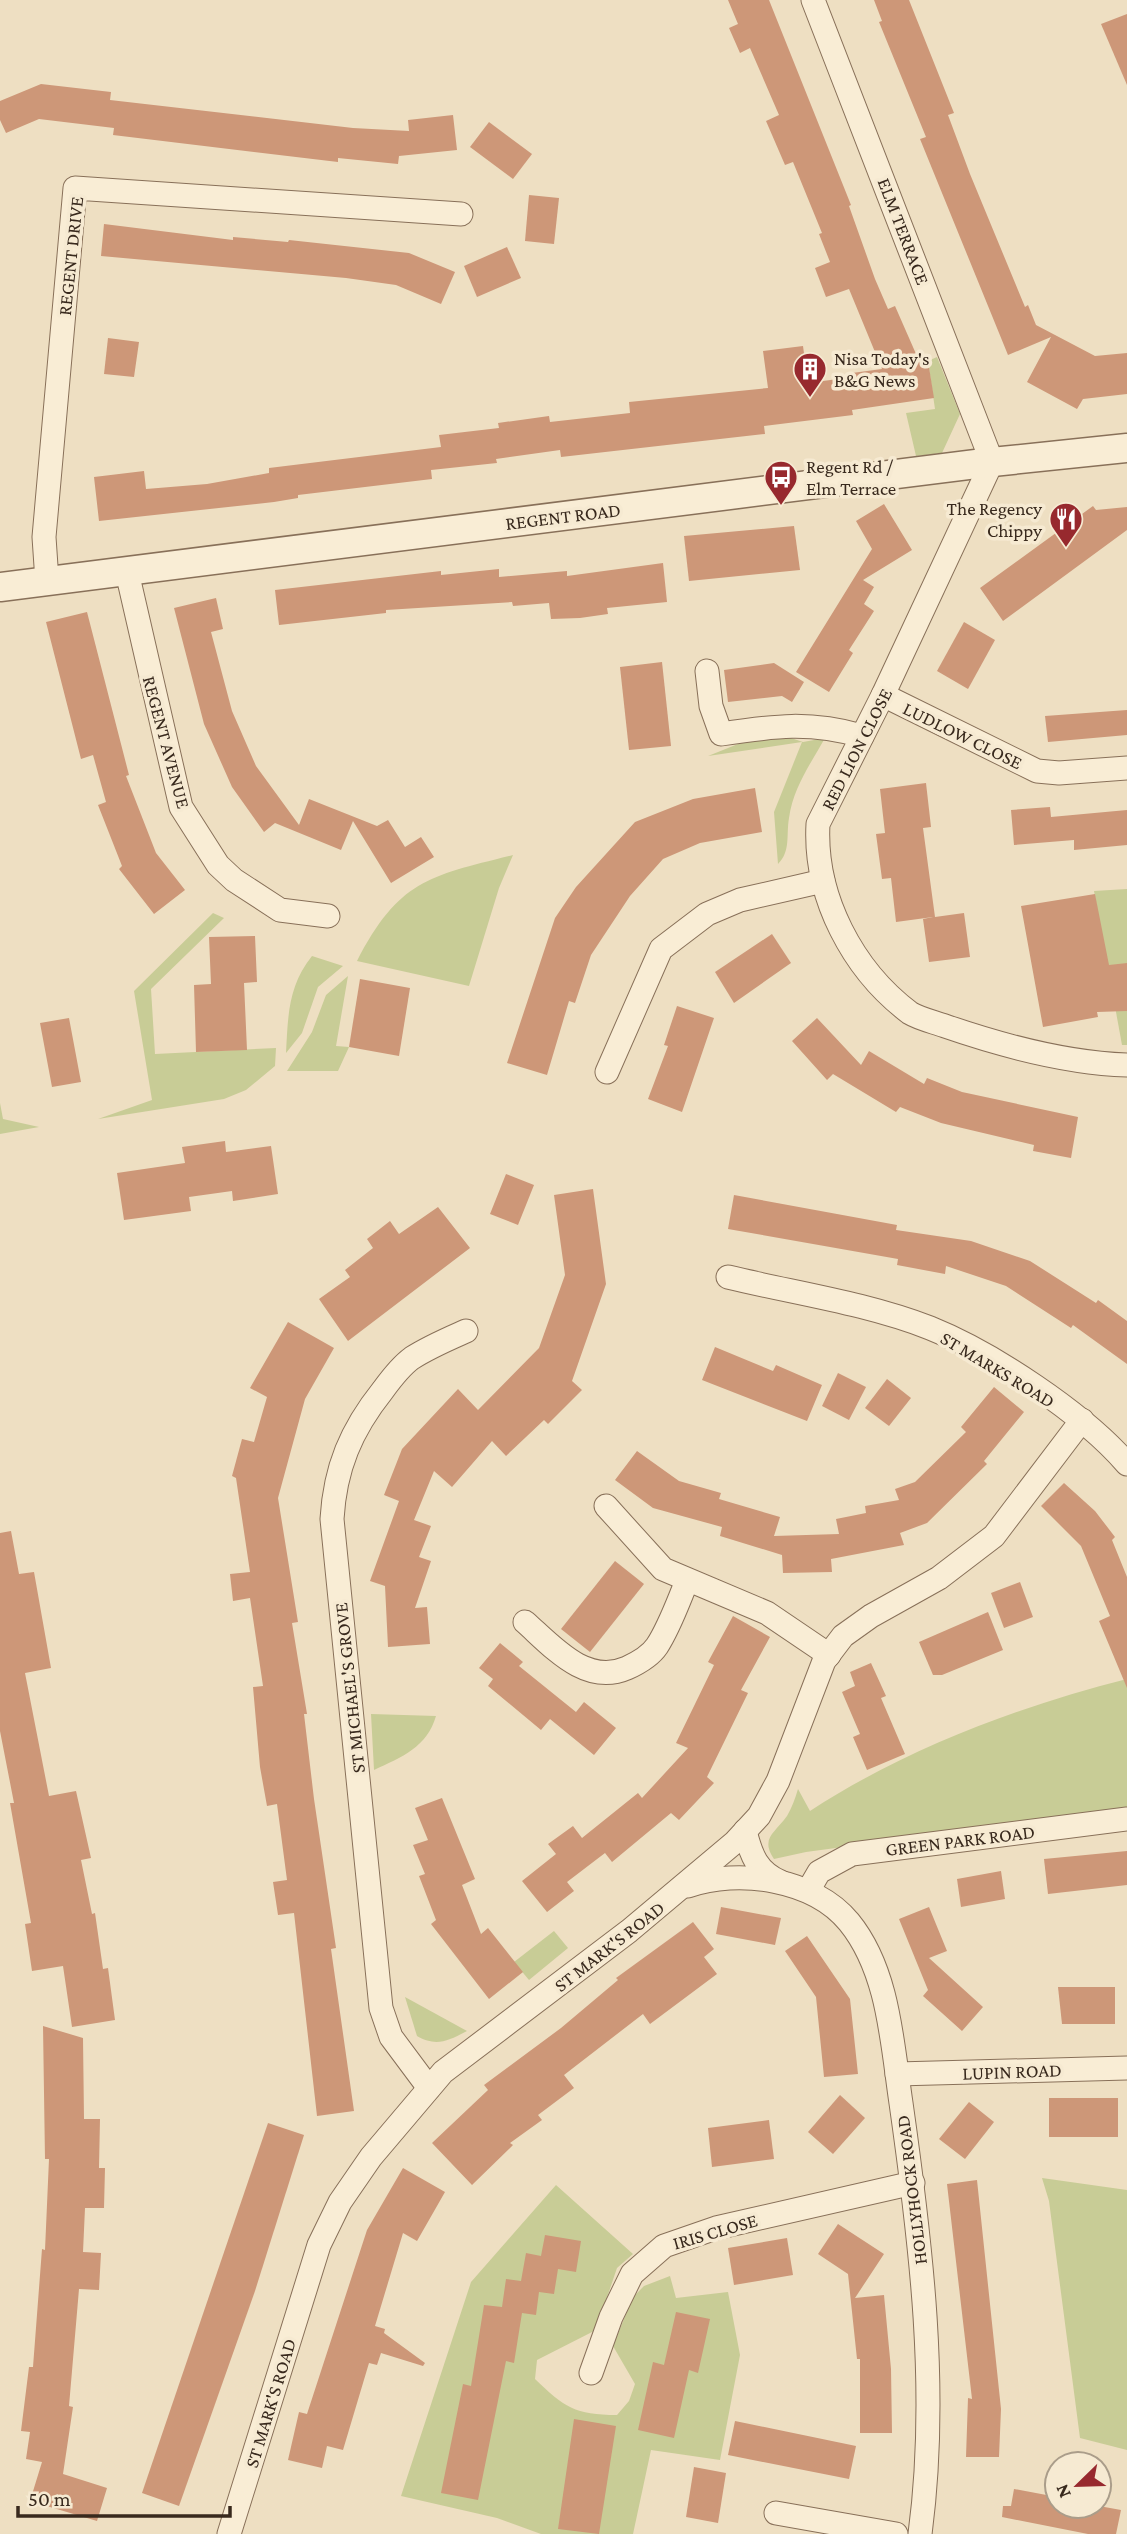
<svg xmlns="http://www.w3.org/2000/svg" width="1127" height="2534" viewBox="0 0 1127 2534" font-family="'Crimson Pro',serif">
	<rect width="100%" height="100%" fill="#eedfc2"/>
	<g fill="#c8cc96">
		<polygon points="937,357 960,414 942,453 916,456 906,413 935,409 928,361"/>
		<path d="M 788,737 L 803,742 L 825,738 C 811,763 793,788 789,818 C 786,835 791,851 778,864 L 774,812 L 802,742 L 708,756 L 748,740 Z"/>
		<path d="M 513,855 L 499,888 L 469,986 L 357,961 C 399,880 429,876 513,855 Z"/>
		<polygon points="1127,889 1127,1045 1122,1045 1094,891"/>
		<polygon points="213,913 224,918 151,989 155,1054 276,1048 275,1066 246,1090 224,1099 98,1119 152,1100 134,991"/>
		<path d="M 312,956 L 343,966 L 318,987 L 302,1033 L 286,1053 C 288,1016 288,986 312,956 Z"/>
		<polygon points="348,976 336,1046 349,1047 338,1071 287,1071 312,1032 326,995"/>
		<polygon points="0,1103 3,1119 39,1127 0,1134"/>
		<path d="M 1127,1679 L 1127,1809 L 806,1852 L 774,1859 C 760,1838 775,1833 787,1816 C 792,1807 795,1799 798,1789 L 810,1811 C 905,1749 1017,1707 1127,1679 Z"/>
		<path d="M 371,1714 L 436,1716 C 427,1747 402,1757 374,1770 Z"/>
		<polygon points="554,1931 568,1948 529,1980 514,1962"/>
		<path d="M 405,1997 L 467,2031 C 448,2041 436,2047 417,2036 Z"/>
		<polygon points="1042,2178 1127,2190 1127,2450 1080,2438 1049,2201"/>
		<path d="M 556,2185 L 633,2254 L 617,2268 L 596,2330 L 537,2360 L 535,2379 C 564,2407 575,2415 617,2415 L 629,2401 L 635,2384 L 613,2346 L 633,2297 L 644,2286 L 670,2276 L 676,2298 L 728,2292 L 740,2355 L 720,2460 L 651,2450 L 633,2534 L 541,2534 L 497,2518 L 401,2496 L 471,2282 Z"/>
	</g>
	<g fill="#cd9778">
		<polygon points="728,0 769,0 851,205 849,206 875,279 888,309 895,306 920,363 928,361 934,398 852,410 853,415 764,426 765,434 561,457 560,450 496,459 497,463 431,470 432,479 298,495 298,498 274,502 99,521 94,477 144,471 146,489 207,484 269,473 269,468 441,447 439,435 499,428 498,423 549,416 550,422 630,413 629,402 768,388 763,351 803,346 808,383 853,377 852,373 882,369 849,289 826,297 815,268 830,262 819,234 822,233 793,162 785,165 766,121 779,115 750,48 740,53 729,28 738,24"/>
		<polygon points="874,0 909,0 954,113 948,115 970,174 1025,307 1028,305 1036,325 1095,356 1127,353 1127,394 1083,399 1077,409 1027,382 1051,337 1008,355 920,139 926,137 879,22 882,21"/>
		<polygon points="1127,14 1127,85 1101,24"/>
		<polygon points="41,84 111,92 110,100 353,128 409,131 408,120 453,115 457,150 399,156 398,164 338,158 338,162 113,135 114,128 39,119 6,133 0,120 0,101"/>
		<polygon points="489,122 532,154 513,179 470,147"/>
		<polygon points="529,195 559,198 554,244 525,241"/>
		<polygon points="104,224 233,240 233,237 288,242 289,240 409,253 455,272 441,304 396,285 346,278 101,256"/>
		<polygon points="507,247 521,278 477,297 464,266"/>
		<polygon points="108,338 139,342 134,377 104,374"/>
		<polygon points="884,504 912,550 863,580 874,587 864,604 874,611 849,650 853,653 829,692 796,672 872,549 856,521"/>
		<polygon points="1093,506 1096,510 1127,507 1127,530 1003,621 980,588"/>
		<polygon points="794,526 800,570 689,581 684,536"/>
		<polygon points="663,563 667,602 607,608 608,614 580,618 551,619 549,603 513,606 512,602 386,610 386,613 279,625 275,590 441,571 441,575 499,569 499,577 567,571 567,576"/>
		<polygon points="216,598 223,629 211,632 232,711 256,766 299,825 309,799 377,826 388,820 405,847 421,837 434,857 391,883 353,821 341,850 275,823 264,832 232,787 204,724 174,608"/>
		<polygon points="87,612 129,775 126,776 156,853 185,890 154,914 119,869 122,866 98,805 106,802 93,755 81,759 46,622"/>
		<polygon points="964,622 995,640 968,689 937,671"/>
		<polygon points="662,662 671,746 629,750 620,667"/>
		<polygon points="774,663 804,682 792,702 782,696 728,702 724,670"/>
		<polygon points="1127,710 1127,735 1048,742 1045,716"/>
		<polygon points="926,783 931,827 923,828 935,917 964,913 970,957 929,962 923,919 933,917 896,922 891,878 882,879 876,834 885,833 880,789"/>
		<polygon points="755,788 762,832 700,843 663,859 630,896 591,955 575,1003 569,1001 547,1075 507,1063 555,918 576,887 635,822 693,799"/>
		<polygon points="1050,807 1051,817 1127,810 1127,845 1074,850 1074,840 1014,845 1011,810"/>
		<polygon points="1095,894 1109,965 1127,963 1127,1011 1097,1012 1098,1017 1043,1027 1021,906"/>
		<polygon points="772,934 791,963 734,1003 715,972"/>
		<polygon points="255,936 257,982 244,983 247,1050 196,1052 194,985 211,984 209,937"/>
		<polygon points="360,979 410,988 399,1056 349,1047"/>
		<polygon points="677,1006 714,1018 682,1112 648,1099 668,1046 664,1045"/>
		<polygon points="69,1018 81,1082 52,1087 40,1023"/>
		<polygon points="817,1018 861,1065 869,1051 924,1084 927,1078 962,1092 1078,1117 1071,1158 1033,1151 1034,1145 941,1123 900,1107 896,1112 833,1074 827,1080 792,1041"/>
		<polygon points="225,1141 226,1152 271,1146 278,1194 233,1201 232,1191 189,1197 191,1211 124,1220 117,1173 185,1163 182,1147"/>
		<polygon points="506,1174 534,1185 518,1225 490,1214"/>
		<polygon points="593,1189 606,1284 572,1381 582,1390 548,1424 544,1420 506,1456 492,1441 452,1487 434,1471 414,1520 431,1526 419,1557 431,1561 415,1608 427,1607 430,1644 388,1647 385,1586 370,1581 399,1501 384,1495 402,1449 458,1389 478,1410 539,1348 565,1275 554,1195"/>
		<polygon points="734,1195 897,1225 896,1230 971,1241 1030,1261 1096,1303 1098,1300 1127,1321 1127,1364 1073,1325 1071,1328 1006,1286 946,1266 945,1274 897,1265 898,1259 728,1229"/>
		<polygon points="438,1207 470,1248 348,1341 319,1299 350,1277 345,1270 373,1248 367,1239 390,1221 399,1234"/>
		<polygon points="288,1322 334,1348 305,1399 278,1498 298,1622 292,1623 307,1714 304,1714 314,1799 336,1948 331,1949 354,2111 317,2116 294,1913 278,1915 273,1882 287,1880 277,1804 267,1806 260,1767 253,1687 263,1686 250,1598 233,1601 230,1574 250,1572 236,1478 232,1476 242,1439 254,1442 267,1397 250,1388"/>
		<polygon points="715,1347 773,1371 776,1365 822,1385 807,1421 702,1380"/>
		<polygon points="838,1373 866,1387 849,1420 822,1406"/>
		<polygon points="887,1379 911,1398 889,1426 865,1408"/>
		<polygon points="994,1387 1024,1412 984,1461 987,1464 927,1523 900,1533 904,1545 831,1559 832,1572 783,1573 782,1555 720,1536 722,1527 653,1508 615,1480 637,1451 679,1481 721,1493 719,1499 780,1517 774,1536 839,1534 836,1519 866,1513 865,1506 899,1500 895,1489 915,1482 966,1432 961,1427"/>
		<polygon points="1064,1483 1095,1511 1115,1537 1112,1540 1127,1577 1127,1688 1099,1621 1110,1616 1081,1546 1041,1506"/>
		<polygon points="11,1531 19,1574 34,1572 51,1668 25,1673 49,1796 76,1791 91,1858 81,1860 92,1914 95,1913 103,1969 108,1968 115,2020 72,2027 63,1966 32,1971 25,1924 31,1923 10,1803 14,1803 0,1731 0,1533"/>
		<polygon points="615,1561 644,1584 590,1652 561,1629"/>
		<polygon points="1020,1582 1033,1617 1004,1628 991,1593"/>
		<polygon points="988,1612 1003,1650 942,1675 933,1675 919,1642"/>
		<polygon points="733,1616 770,1637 741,1690 748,1693 707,1777 714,1783 679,1820 671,1813 612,1862 605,1853 567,1882 574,1891 547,1912 522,1881 556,1854 548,1844 573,1826 582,1838 638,1793 642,1798 688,1748 676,1743 714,1665 708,1662"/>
		<polygon points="500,1643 523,1662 519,1666 576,1712 584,1702 616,1728 594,1755 550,1719 541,1730 488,1686 493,1679 479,1668"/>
		<polygon points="871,1663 886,1696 881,1698 905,1754 867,1770 853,1737 860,1734 842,1692 855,1686 850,1672"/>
		<polygon points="442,1798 475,1879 462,1885 481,1934 488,1928 523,1972 489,1999 431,1924 436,1920 419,1876 425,1874 413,1845 428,1840 415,1808"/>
		<polygon points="1127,1851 1127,1885 1048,1894 1044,1859"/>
		<polygon points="1001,1871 1005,1899 961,1907 957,1879"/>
		<polygon points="721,1907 781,1918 775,1945 716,1934"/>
		<polygon points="929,1907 947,1951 929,1958 983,2007 962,2031 923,1996 928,1990 899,1919"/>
		<polygon points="693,1922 714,1949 704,1957 717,1974 650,2024 643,2014 564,2075 574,2088 538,2115 542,2120 510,2143 513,2145 472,2185 432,2143 488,2090 484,2085 561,2028 618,1980 616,1978"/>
		<polygon points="807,1936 850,1999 858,2074 824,2077 816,1997 785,1951"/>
		<polygon points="1058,1987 1115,1987 1115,2024 1062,2024"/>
		<polygon points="43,2026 83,2038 84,2119 100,2119 99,2168 105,2168 104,2208 85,2208 83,2252 101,2253 99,2290 79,2289 69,2406 73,2407 63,2474 107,2488 97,2521 30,2501 42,2462 26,2459 30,2432 21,2431 29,2367 33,2367 42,2249 45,2250 49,2159 45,2159"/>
		<polygon points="840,2095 865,2118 833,2154 808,2132"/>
		<rect x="1049" y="2098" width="69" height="39"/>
		<polygon points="969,2102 994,2122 965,2159 939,2139"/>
		<polygon points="769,2120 774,2159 712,2167 708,2128"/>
		<polygon points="268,2123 304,2135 255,2291 179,2506 142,2493"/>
		<polygon points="403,2168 445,2192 417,2241 403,2233 375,2326 385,2329 384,2333 425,2363 423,2366 381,2353 377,2365 369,2363 343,2450 327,2446 322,2468 288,2460 299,2412 307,2414 367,2230"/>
		<polygon points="977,2180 1001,2409 999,2457 966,2457 968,2398 972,2399 947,2184"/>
		<polygon points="838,2224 884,2254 855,2298 884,2295 891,2369 892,2433 860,2433 860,2359 857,2359 848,2274 818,2254"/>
		<polygon points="545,2235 581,2241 576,2272 558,2269 554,2294 539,2292 536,2315 522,2313 514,2363 506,2361 478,2500 441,2493 463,2384 471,2386 484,2305 502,2307 506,2279 521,2281 526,2253 541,2256"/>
		<polygon points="787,2238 793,2275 734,2285 728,2248"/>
		<polygon points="676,2312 710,2319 698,2373 689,2370 674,2438 638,2430 653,2362 664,2365"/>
		<polygon points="574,2419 616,2426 599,2534 558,2529"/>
		<polygon points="735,2421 856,2446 849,2479 728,2455"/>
		<polygon points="694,2467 726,2473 718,2523 686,2517"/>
		<polygon points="1014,2489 1057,2497 1057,2506 1099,2506 1121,2510 1116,2534 1088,2534 1002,2517 1003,2506 1011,2506"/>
	</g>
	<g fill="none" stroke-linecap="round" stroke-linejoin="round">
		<defs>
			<g id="minor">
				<path d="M 813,0 L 992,462 L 883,695 L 818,824 C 814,897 853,970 910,1013 C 920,1019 934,1022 945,1026 C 1003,1046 1066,1063 1127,1065"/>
				<polyline points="127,572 181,807 218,865 234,880 280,910 328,916"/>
				<polyline points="47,581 44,537 75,188 461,214"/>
				<path d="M 707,671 L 711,706 L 721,734 C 775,726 809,721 862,736"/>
				<polyline points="883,695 1037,771 1059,773 1127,768"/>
				<polyline points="607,1072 661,949 707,914 740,900 823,881"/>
				<path d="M 728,1277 C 794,1293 866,1303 930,1328 C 992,1353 1083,1413 1127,1464"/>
				<polyline points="606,1506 663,1569 767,1613 829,1655"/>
				<path d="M 525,1622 C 553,1647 586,1686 627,1668 C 638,1663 651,1655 657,1646 C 670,1626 678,1602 687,1581"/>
				<path d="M 745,1831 C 751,1855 757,1872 781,1882"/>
				<path d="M 688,1886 C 738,1868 814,1879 849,1922 C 889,1971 892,2043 901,2103 C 921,2244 939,2392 920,2534"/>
				<polyline points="808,1891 819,1872 852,1854 1127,1819"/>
				<polyline points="897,2074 1127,2068"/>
				<path d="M 429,2088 L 391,2037 L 381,2008 L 332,1519 C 335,1468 351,1430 383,1390 C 391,1379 401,1366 412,1358 C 429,1347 448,1339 466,1331"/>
				<polyline points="591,2373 611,2317 632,2274 664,2246 716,2228 913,2183"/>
				<polyline points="776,2513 896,2534"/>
				<polyline points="229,2534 319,2245 340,2202 371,2157 443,2072 629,1931 735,1842 759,1816 778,1781 824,1661 843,1636 871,1616 939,1578 994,1536 1082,1420"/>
			</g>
			<polyline id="tertiary" points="0,587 992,462 1127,448"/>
		</defs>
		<use href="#minor" stroke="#887059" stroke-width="25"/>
		<use href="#tertiary" stroke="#887059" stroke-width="31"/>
		<use href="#minor" stroke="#f9edd5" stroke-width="23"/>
		<use href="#tertiary" stroke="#f9edd5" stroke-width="28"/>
	</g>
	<defs>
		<symbol id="building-pin" viewBox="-11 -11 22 30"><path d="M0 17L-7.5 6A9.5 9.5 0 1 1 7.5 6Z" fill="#97292e" stroke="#f6ead2"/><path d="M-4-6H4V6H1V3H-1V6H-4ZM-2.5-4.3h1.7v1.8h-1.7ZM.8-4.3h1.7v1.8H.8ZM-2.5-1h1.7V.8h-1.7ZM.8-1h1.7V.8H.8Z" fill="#fff"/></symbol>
		<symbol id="bus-pin" viewBox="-11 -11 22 30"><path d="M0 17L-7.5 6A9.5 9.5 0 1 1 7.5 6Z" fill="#97292e" stroke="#f6ead2"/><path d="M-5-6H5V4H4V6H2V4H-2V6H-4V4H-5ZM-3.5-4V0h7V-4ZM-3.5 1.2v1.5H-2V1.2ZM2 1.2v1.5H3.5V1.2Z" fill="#fff"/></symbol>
		<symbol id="restaurant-pin" viewBox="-11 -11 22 30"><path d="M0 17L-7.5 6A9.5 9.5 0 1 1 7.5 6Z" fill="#97292e" stroke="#f6ead2"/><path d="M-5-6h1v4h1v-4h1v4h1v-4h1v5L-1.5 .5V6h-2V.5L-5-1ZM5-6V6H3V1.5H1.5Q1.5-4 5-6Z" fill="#fff"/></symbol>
	</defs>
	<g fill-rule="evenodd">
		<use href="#building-pin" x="791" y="350" width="38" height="52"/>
		<use href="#bus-pin" x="762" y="458" width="38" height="52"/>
		<use href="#restaurant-pin" x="1047" y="500" width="38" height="52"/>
	</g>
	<g text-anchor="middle" stroke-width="7" stroke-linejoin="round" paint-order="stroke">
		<g font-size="19" fill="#38291d" stroke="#f6ead2">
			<text transform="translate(904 231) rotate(69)" y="7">ELM TERRACE</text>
			<text transform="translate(70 256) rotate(-84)" y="7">REGENT DRIVE</text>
			<text transform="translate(563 516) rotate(-7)" y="7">REGENT ROAD</text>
			<text transform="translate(963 735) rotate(26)" y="7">LUDLOW CLOSE</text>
			<text transform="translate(167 742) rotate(75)" y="7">REGENT AVENUE</text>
			<text transform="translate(856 749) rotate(-63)" y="7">RED LION CLOSE</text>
			<text transform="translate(998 1369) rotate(31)" y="7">ST MARKS ROAD</text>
			<text transform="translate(349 1688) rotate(-96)" y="7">ST MICHAEL'S GROVE</text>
			<text transform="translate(960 1840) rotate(-7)" y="7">GREEN PARK ROAD</text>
			<text transform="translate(609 1946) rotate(-38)" y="7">ST MARK'S ROAD</text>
			<text transform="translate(1012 2071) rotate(-2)" y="7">LUPIN ROAD</text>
			<text transform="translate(911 2190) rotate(-97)" y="7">HOLLYHOCK ROAD</text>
			<text transform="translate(715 2231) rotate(-16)" y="7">IRIS CLOSE</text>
			<text transform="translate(270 2403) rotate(-73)" y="7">ST MARK'S ROAD</text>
		</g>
		<g font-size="19" fill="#38291d" stroke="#f6ead2" text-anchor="start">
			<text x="834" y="365">Nisa Today's<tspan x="834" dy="22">B&amp;G News</tspan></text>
			<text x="806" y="473">Regent Rd /<tspan x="806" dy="22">Elm Terrace</tspan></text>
			<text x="1042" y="515" text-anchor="end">The Regency<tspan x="1042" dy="22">Chippy</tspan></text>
		</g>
	</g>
	<g transform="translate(1078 2485) rotate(247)"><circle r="33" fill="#f6ead2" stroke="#aa9d8a" stroke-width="2"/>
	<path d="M0-5L12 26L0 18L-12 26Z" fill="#97292e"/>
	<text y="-10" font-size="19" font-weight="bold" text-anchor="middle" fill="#38291d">N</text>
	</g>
	<path d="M18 2506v10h212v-10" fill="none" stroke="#38291d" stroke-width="3.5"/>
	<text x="28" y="2506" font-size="21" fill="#38291d" stroke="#f6ead2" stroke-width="5" paint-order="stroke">50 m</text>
</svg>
